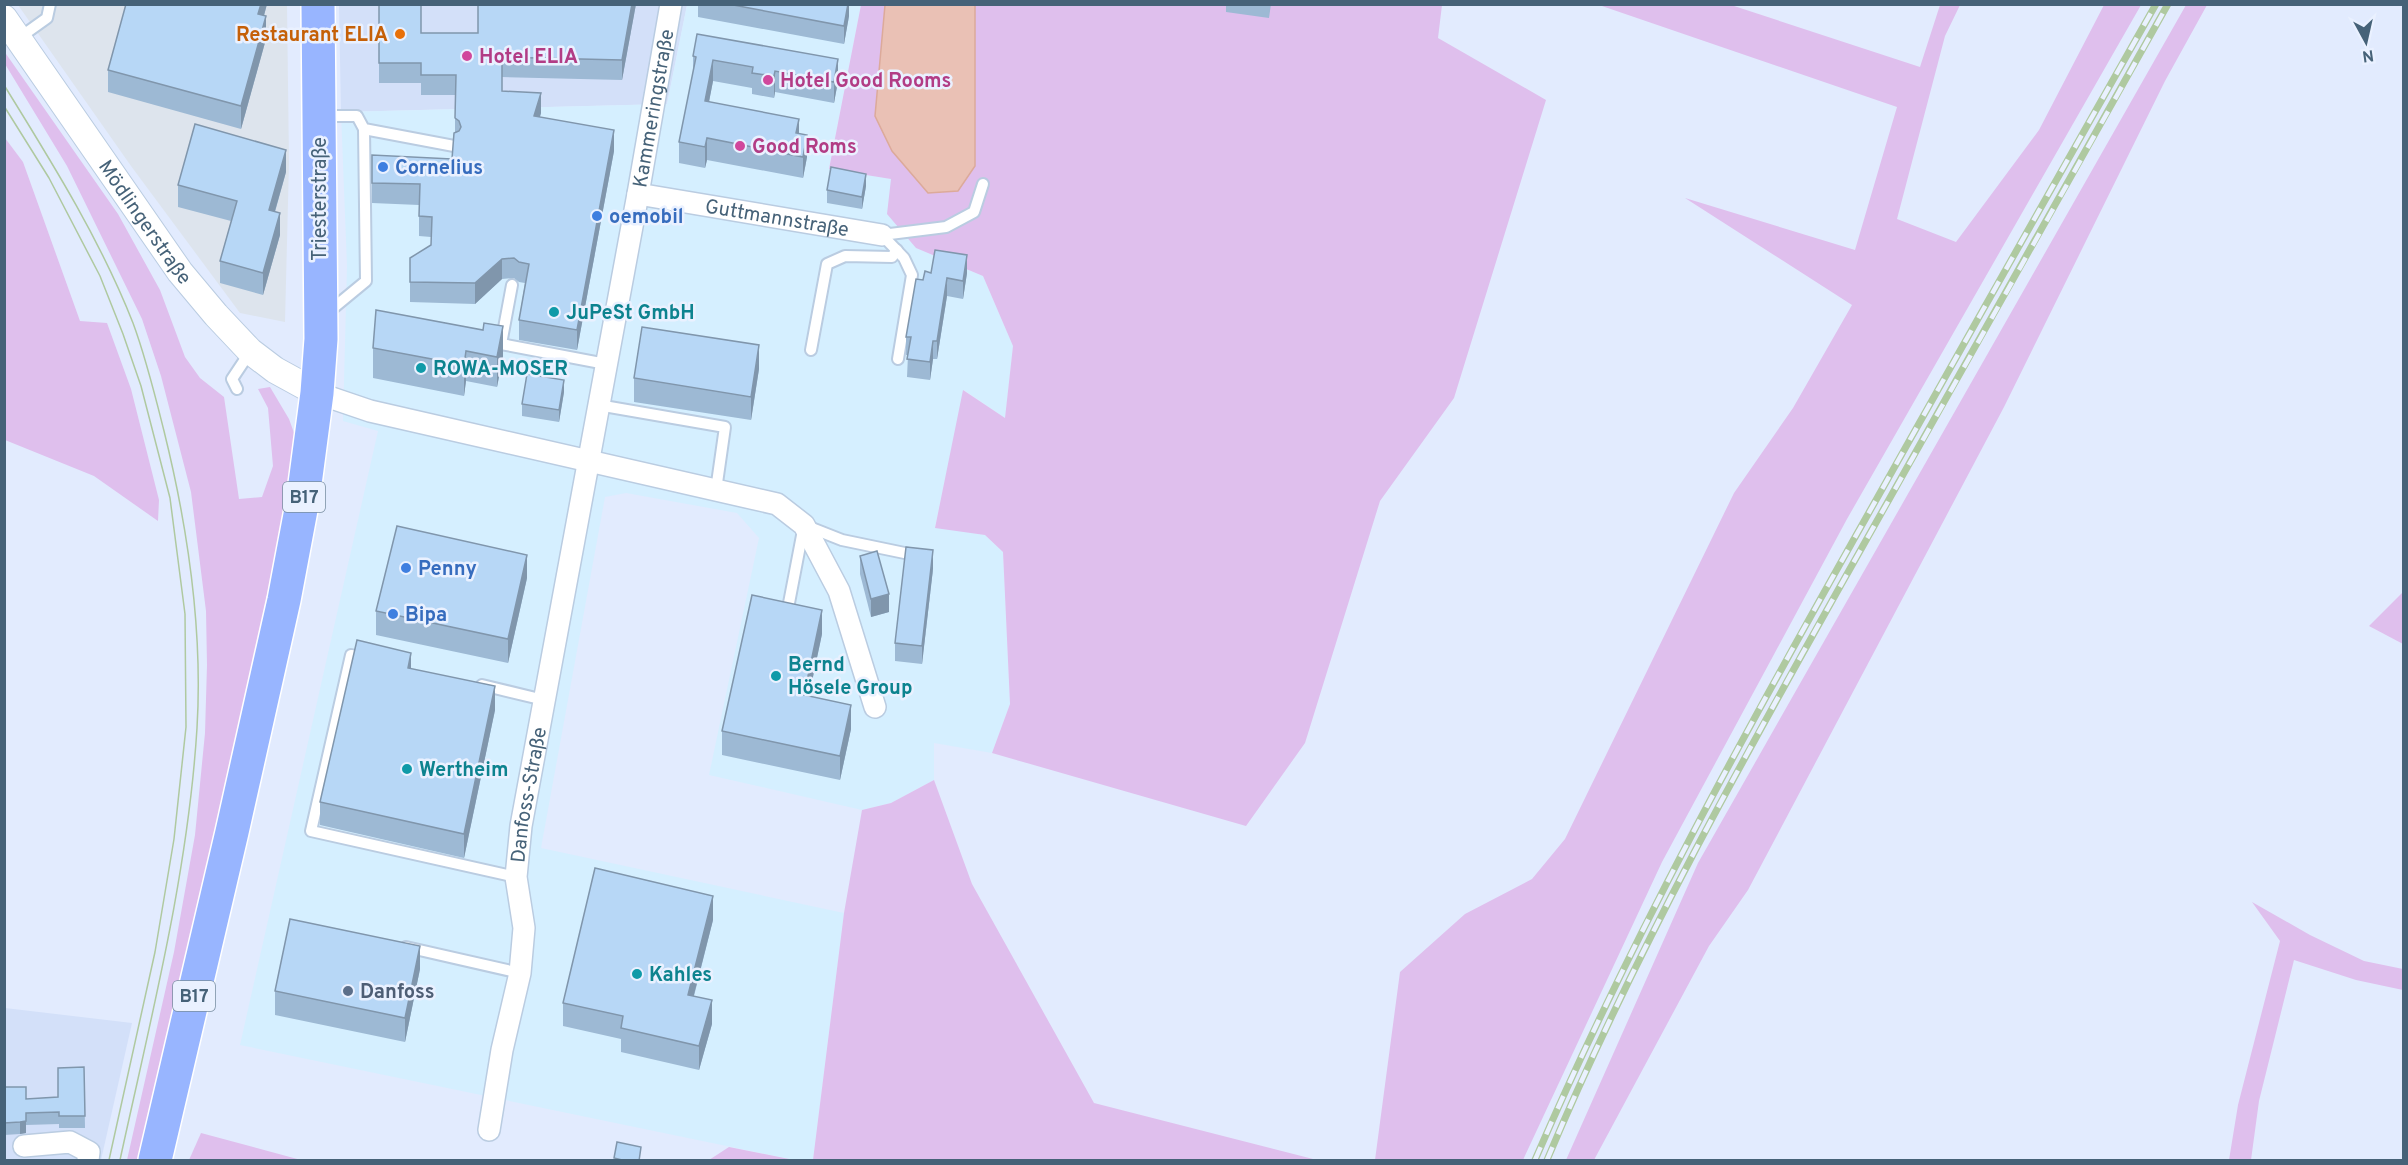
<svg xmlns="http://www.w3.org/2000/svg" width="2408" height="1165" viewBox="0 0 2408 1165" font-family="Overpass,sans-serif">
	<rect width="100%" height="100%" fill="#e2ebfe"/>
	<g fill="#d3e0f9">
		<polygon points="339,5 687,5 667,104 341,112"/>
		<polygon points="5,1008 132,1023 101,1160 5,1160"/>
	</g>
	<polygon fill="#d5efff" points="687,5 861,5 829,168 891,179 916,248 983,276 1013,346 1005,418 964,390 935,527 985,535 1003,552 1010,704 992,753 934,743 934,780 891,803 862,810 709,775 759,538 737,513 626,493 605,497 541,848 844,913 813,1160 794,1160 240,1045 378,431 343,421 347,266 341,112 667,104"/>
	<polygon fill="#dde4ed" points="18,5 287,5 289,163 285,322 240,313 131,166"/>
	<g fill="#dfbfed">
		<polygon points="861,5 1442,5 1438,38 1546,100 1454,398 1380,501 1305,743 1246,826 992,753 1010,704 1003,552 985,535 935,528 963,390 1005,418 1013,346 983,276 916,248 887,214 891,179 829,169"/>
		<polygon points="1599,5 1731,5 1920,67 1940,5 1960,5 1945,36 1897,219 1956,242 2039,130 2104,5 2141,5 1847,519 1662,862 1523,1160 1375,1160 1400,972 1465,914 1532,879 1565,839 1734,493 1793,408 1852,305 1685,198 1855,250 1897,107"/>
		<polygon points="2186,5 2207,5 2165,81 2004,407 1748,890 1709,946 1594,1160 1566,1160 1698,863"/>
		<polygon points="4,51 118,214 160,290 185,357 200,378 224,397 239,499 262,497 273,466 268,408 258,389 270,387 289,419 297,441 285,510 218,827 143,1160 127,1160 174,952 195,835 205,733 207,665 206,611 191,492 161,376 142,319 67,166 5,64"/>
		<polygon points="5,138 23,162 80,321 107,323 131,389 159,500 158,521 94,476 5,440"/>
		<polygon points="2403,592 2403,644 2369,626"/>
		<polygon points="934,780 972,884 1094,1103 1317,1160 813,1160 844,913 862,810 891,803"/>
		<polygon points="2252,902 2310,935 2364,961 2403,969 2403,990 2356,980 2294,960 2259,1101 2251,1160 2229,1160 2238,1105 2280,941"/>
		<polygon points="201,1133 301,1160 189,1160"/>
		<polygon points="729,1147 794,1160 709,1160"/>
	</g>
	<polygon fill="#eac1b5" stroke="#dcaa9a" stroke-width="1.5" points="885,5 975,5 975,166 958,191 928,193 892,151 875,116"/>
	<g fill="none" stroke-linecap="round" stroke-linejoin="round">
		<defs>
			<g id="service">
				<polyline points="19,38 47,18 50,4"/>
				<polyline points="322,116 357,116 364,129 454,146"/>
				<polyline points="882,235 904,258 912,275 898,359"/>
				<polyline points="882,235 946,227 974,212 983,184"/>
				<polyline points="512,285 501,344 606,364"/>
				<polyline points="326,314 366,281 364,129"/>
				<polyline points="811,350 827,264 845,256 892,257 897,250"/>
				<polyline points="237,389 232,379 250,352"/>
				<polyline points="598,405 725,427 716,490"/>
				<polyline points="789,603 804,525 842,540 919,556"/>
				<polyline points="365,658 351,655 311,831 516,877"/>
				<polyline points="482,685 544,700"/>
				<polyline points="406,947 520,973"/>
			</g>
			<g id="minor">
				<path id="s1" d="M 638,194 L 882,235"/>
				<polyline points="317,393 370,411 777,504 804,525 839,591 875,707"/>
				<path id="s2" d="M 489,1130 L 502,1050 L 520,973 L 524,928 L 516,877 L 521,826 L 638,194 L 671,4"/>
				<polyline points="24,1146 70,1142 89,1152 88,1160"/>
			</g>
			<g id="tertiary">
				<path id="s3" d="M 4,18 L 180,272 L 216,315 L 250,351 L 275,370 L 317,393"/>
			</g>
			<polyline id="primary" points="155,1160 232,832 284,600 303,499 317,393 321,339 318,4"/>
		</defs>
		<use href="#service" stroke="#bacce1" stroke-width="14"/>
		<use href="#minor" stroke="#bacce1" stroke-width="24"/>
		<use href="#tertiary" stroke="#bacce1" stroke-width="28"/>
		<use href="#primary" stroke="#fff" stroke-width="36"/>
		<use href="#service" stroke="#fff" stroke-width="10"/>
		<use href="#minor" stroke="#fff" stroke-width="21"/>
		<use href="#tertiary" stroke="#fff" stroke-width="26"/>
		<use href="#primary" stroke="#98b5ff" stroke-width="33"/>
		<g stroke="#afc9a0" stroke-width="1.5">
			<path d="M 4,85 C 51,161 100,239 133,323 C 146,358 155,395 164,431 C 188,528 203,628 197,728 C 188,874 151,1017 120,1160"/>
			<polyline points="4,106 49,178 100,276 123,334 141,386 170,498 185,614 186,727 174,839 155,952 109,1160"/>
		</g>
		<defs>
			<g id="rail">
				<path d="M 1535,1160 C 1631,938 1748,727 1867,516 C 1963,345 2059,175 2156,4"/>
				<path d="M 1547,1160 C 1636,949 1748,750 1860,551 C 1963,369 2066,187 2168,4"/>
			</g>
		</defs>
		<use href="#rail" stroke="#afc9a0" stroke-width="7"/>
		<use href="#rail" stroke="#eaf1ff" stroke-width="4.5" stroke-dasharray="14" stroke-linecap="butt"/>
	</g>
	<g fill="#9db9d4">
		<polygon points="126,4 267,4 264,16 266,39 241,129 108,92 108,70"/>
		<polygon points="379,4 421,33 478,33 636,4 622,80 502,77 502,91 541,113 540,117 614,151 577,350 519,340 519,320 525,283 519,282 514,278 502,279 475,304 410,302 410,282 431,245 431,237 419,236 419,205 372,203 372,155 452,159 455,133 455,95 421,95 421,83 379,83"/>
		<polygon points="698,4 849,4 849,16 844,44 698,17"/>
		<polygon points="1226,4 1271,4 1269,18 1226,12"/>
		<polygon points="693,56 838,81 834,103 775,92 774,98 752,94 752,88 713,81 709,102 799,134 807,157 803,178 707,160 705,168 679,163 679,142 693,73"/>
		<polygon points="286,172 275,212 280,235 263,295 220,283 220,261 231,221 178,207 178,185"/>
		<polygon points="866,186 862,209 827,203 827,190"/>
		<polygon points="931,273 967,273 963,299 947,296 937,359 933,359 930,380 907,377 908,355 906,355 906,337 923,280"/>
		<polygon points="376,310 503,356 497,387 466,381 464,396 373,378 373,348"/>
		<polygon points="759,369 751,420 634,402 634,378"/>
		<polygon points="564,392 559,422 522,416 522,404"/>
		<polygon points="860,556 889,612 871,617 860,574"/>
		<polygon points="933,569 922,664 895,661 895,643"/>
		<polygon points="527,578 508,663 376,635 376,611"/>
		<polygon points="822,634 809,696 851,729 840,780 722,755 722,731"/>
		<polygon points="411,669 495,710 464,858 320,825 320,802"/>
		<polygon points="713,920 694,996 712,1024 699,1070 621,1052 621,1039 563,1026 563,1003"/>
		<polygon points="420,969 405,1042 275,1015 275,991"/>
		<polygon points="84,1067 85,1128 59,1128 59,1124 26,1125 26,1133 20,1134 4,1135 4,1087 26,1099 58,1097"/>
	</g>
	<g fill="#8096ac">
		<polygon points="261,4 267,4 258,37 258,14"/>
		<polygon points="632,4 636,4 622,80 622,60"/>
		<polygon points="848,4 849,4 849,16 844,44 844,26"/>
		<polygon points="266,16 266,39 241,129 241,106"/>
		<polygon points="838,59 838,81 834,103 834,82"/>
		<polygon points="713,60 713,81 705,122 705,101"/>
		<polygon points="775,71 775,92 774,98 774,76"/>
		<polygon points="541,93 541,113 534,136 534,116"/>
		<polygon points="799,119 799,140 796,133"/>
		<polygon points="614,130 614,151 577,350 577,330"/>
		<polygon points="807,135 807,157 803,178 803,157"/>
		<polygon points="707,138 707,160 705,168 705,147"/>
		<polygon points="286,150 286,172 269,232 269,210"/>
		<polygon points="866,174 866,186 862,209 862,197"/>
		<polygon points="280,213 280,235 263,295 263,273"/>
		<polygon points="967,255 967,273 963,299 963,281"/>
		<polygon points="502,259 502,279 475,304 475,283"/>
		<polygon points="947,278 947,296 937,359 937,341"/>
		<polygon points="503,326 503,356 497,387 497,357"/>
		<polygon points="933,341 933,359 930,380 930,362"/>
		<polygon points="759,345 759,369 751,420 751,397"/>
		<polygon points="466,351 466,381 464,396 464,365"/>
		<polygon points="564,380 564,392 559,422 559,410"/>
		<polygon points="933,550 933,569 922,664 922,646"/>
		<polygon points="527,555 527,578 508,663 508,639"/>
		<polygon points="889,594 889,612 871,617 871,599"/>
		<polygon points="822,610 822,634 804,719 804,695"/>
		<polygon points="411,653 411,677 408,668"/>
		<polygon points="495,686 495,710 464,858 464,834"/>
		<polygon points="851,705 851,729 840,780 840,756"/>
		<polygon points="713,896 713,920 688,1018 688,995"/>
		<polygon points="420,946 420,969 405,1042 405,1018"/>
		<polygon points="712,1000 712,1024 699,1070 699,1046"/>
		<polygon points="26,1121 26,1133 20,1134 20,1122"/>
	</g>
	<g fill="#b7d7f6" stroke="#8096ac" stroke-width="1.5">
		<polygon points="126,4 261,4 258,14 266,16 241,106 108,70"/>
		<polygon points="379,4 421,4 421,33 478,33 478,4 632,4 622,60 502,57 502,91 541,93 534,116 614,130 577,330 519,320 529,264 519,262 514,258 502,259 475,283 410,282 410,258 431,245 432,217 419,216 420,184 372,183 372,155 452,159 454,133 459,131 461,127 459,121 455,118 456,75 421,75 421,63 379,63"/>
		<polygon points="728,4 848,4 844,26"/>
		<polygon points="697,34 838,59 834,82 775,71 774,76 752,73 753,67 713,60 705,101 799,119 796,133 807,135 803,157 707,138 705,147 679,142 696,57 693,56"/>
		<polygon points="195,124 286,150 269,210 280,213 263,273 220,261 237,201 178,185"/>
		<polygon points="831,167 866,174 862,197 827,190"/>
		<polygon points="935,250 967,255 963,281 947,278 937,341 933,341 930,362 907,359 911,337 906,337 916,279 923,280 925,271 931,273"/>
		<polygon points="376,310 483,330 484,323 503,326 497,357 466,351 464,365 373,348"/>
		<polygon points="642,327 759,345 751,397 634,378"/>
		<polygon points="527,374 564,380 559,410 522,404"/>
		<polygon points="397,526 527,555 508,639 376,611"/>
		<polygon points="906,547 933,550 922,646 895,643"/>
		<polygon points="877,551 889,594 871,599 860,556"/>
		<polygon points="752,595 822,610 804,695 851,705 840,756 722,731"/>
		<polygon points="357,640 411,653 408,668 495,686 464,834 320,802"/>
		<polygon points="595,868 713,896 688,995 712,1000 699,1046 621,1028 623,1016 563,1003"/>
		<polygon points="290,919 420,946 405,1018 275,991"/>
		<polygon points="84,1067 85,1116 59,1116 59,1112 26,1113 26,1121 20,1122 4,1123 4,1087 26,1087 26,1099 58,1097 58,1068"/>
		<polygon points="617,1142 641,1147 639,1161 626,1161 614,1158"/>
	</g>
	<circle fill="#e8710a" stroke="#eaf1ff" stroke-width="2" cx="400" cy="34" r="6"/>
	<g fill="#d1479c" stroke="#eaf1ff" stroke-width="2">
		<circle cx="467" cy="56" r="6"/>
		<circle cx="768" cy="80" r="6"/>
		<circle cx="740" cy="146" r="6"/>
	</g>
	<g fill="#3f7fe0" stroke="#eaf1ff" stroke-width="2">
		<circle cx="383" cy="167" r="6"/>
		<circle cx="597" cy="216" r="6"/>
		<circle cx="406" cy="568" r="6"/>
		<circle cx="393" cy="614" r="6"/>
	</g>
	<g fill="#0f9aa8" stroke="#eaf1ff" stroke-width="2">
		<circle cx="554" cy="312" r="6"/>
		<circle cx="421" cy="368" r="6"/>
		<circle cx="776" cy="676" r="6"/>
		<circle cx="407" cy="769" r="6"/>
		<circle cx="637" cy="974" r="6"/>
	</g>
	<circle fill="#5c6f8a" stroke="#eaf1ff" stroke-width="2" cx="348" cy="991" r="6"/>
	<g text-anchor="middle" stroke-width="5" stroke-linejoin="round" paint-order="stroke">
		<g fill="#eaf1ff" stroke="#778da0" stroke-width="1.5">
			<rect x="283" y="482" width="42" height="30" rx="4.5"/>
			<rect x="173" y="981" width="42" height="30" rx="4.5"/>
		</g>
		<g font-size="18" font-weight="bold" fill="#466278">
			<text x="304" y="503">B17</text>
			<text x="194" y="1002">B17</text>
		</g>
		<g font-size="20" font-weight="bold" fill="#c56008" stroke="#eaf1ff" text-anchor="end">
			<text x="388" y="41">Restaurant ELIA</text>
		</g>
		<g font-size="20" font-weight="bold" fill="#b23c85" stroke="#eaf1ff" text-anchor="start">
			<text x="479" y="63">Hotel ELIA</text>
			<text x="780" y="87">Hotel Good Rooms</text>
			<text x="752" y="153">Good Roms</text>
		</g>
		<g font-size="20" fill="#466278" stroke="#eaf1ff">
			<text dy="7" stroke="none"><textPath href="#s2" startOffset="1038">Kammeringstraße</textPath></text>
			<text transform="translate(319 199) rotate(-90)" y="7">Triesterstraße</text>
			<text dy="7" stroke="none"><textPath href="#s1" startOffset="141">Guttmannstraße</textPath></text>
			<text dy="7" stroke="none"><textPath href="#s3" startOffset="248">Mödlingerstraße</textPath></text>
			<text dy="7" stroke="none"><textPath href="#s2" startOffset="340">Danfoss-Straße</textPath></text>
		</g>
		<g font-size="20" font-weight="bold" fill="#366cbe" stroke="#eaf1ff" text-anchor="start">
			<text x="395" y="174">Cornelius</text>
			<text x="609" y="223">oemobil</text>
			<text x="418" y="575">Penny</text>
			<text x="405" y="621">Bipa</text>
		</g>
		<g font-size="20" font-weight="bold" fill="#0d838f" stroke="#eaf1ff" text-anchor="start">
			<text x="566" y="319">JuPeSt GmbH</text>
			<text x="433" y="375">ROWA-MOSER</text>
			<text x="788" y="671">Bernd<tspan x="788" dy="23">Hösele Group</tspan></text>
			<text x="419" y="776">Wertheim</text>
			<text x="649" y="981">Kahles</text>
		</g>
		<g font-size="20" font-weight="bold" fill="#4e5e75" stroke="#eaf1ff" text-anchor="start">
			<text x="360" y="998">Danfoss</text>
		</g>
	</g>
	<rect width="2408" height="1165" fill="none" stroke="#466278" stroke-width="12"/>
	<g transform="translate(2366 42) rotate(172)" stroke="#eaf1ff" stroke-width="4.5" paint-order="stroke">
	<path d="M0-4.5L10 22L0 15L-10 22Z" fill="#466278"/>
	<text y="-9" font-size="16" font-weight="bold" text-anchor="middle" fill="#466278">N</text>
	</g>
</svg>
